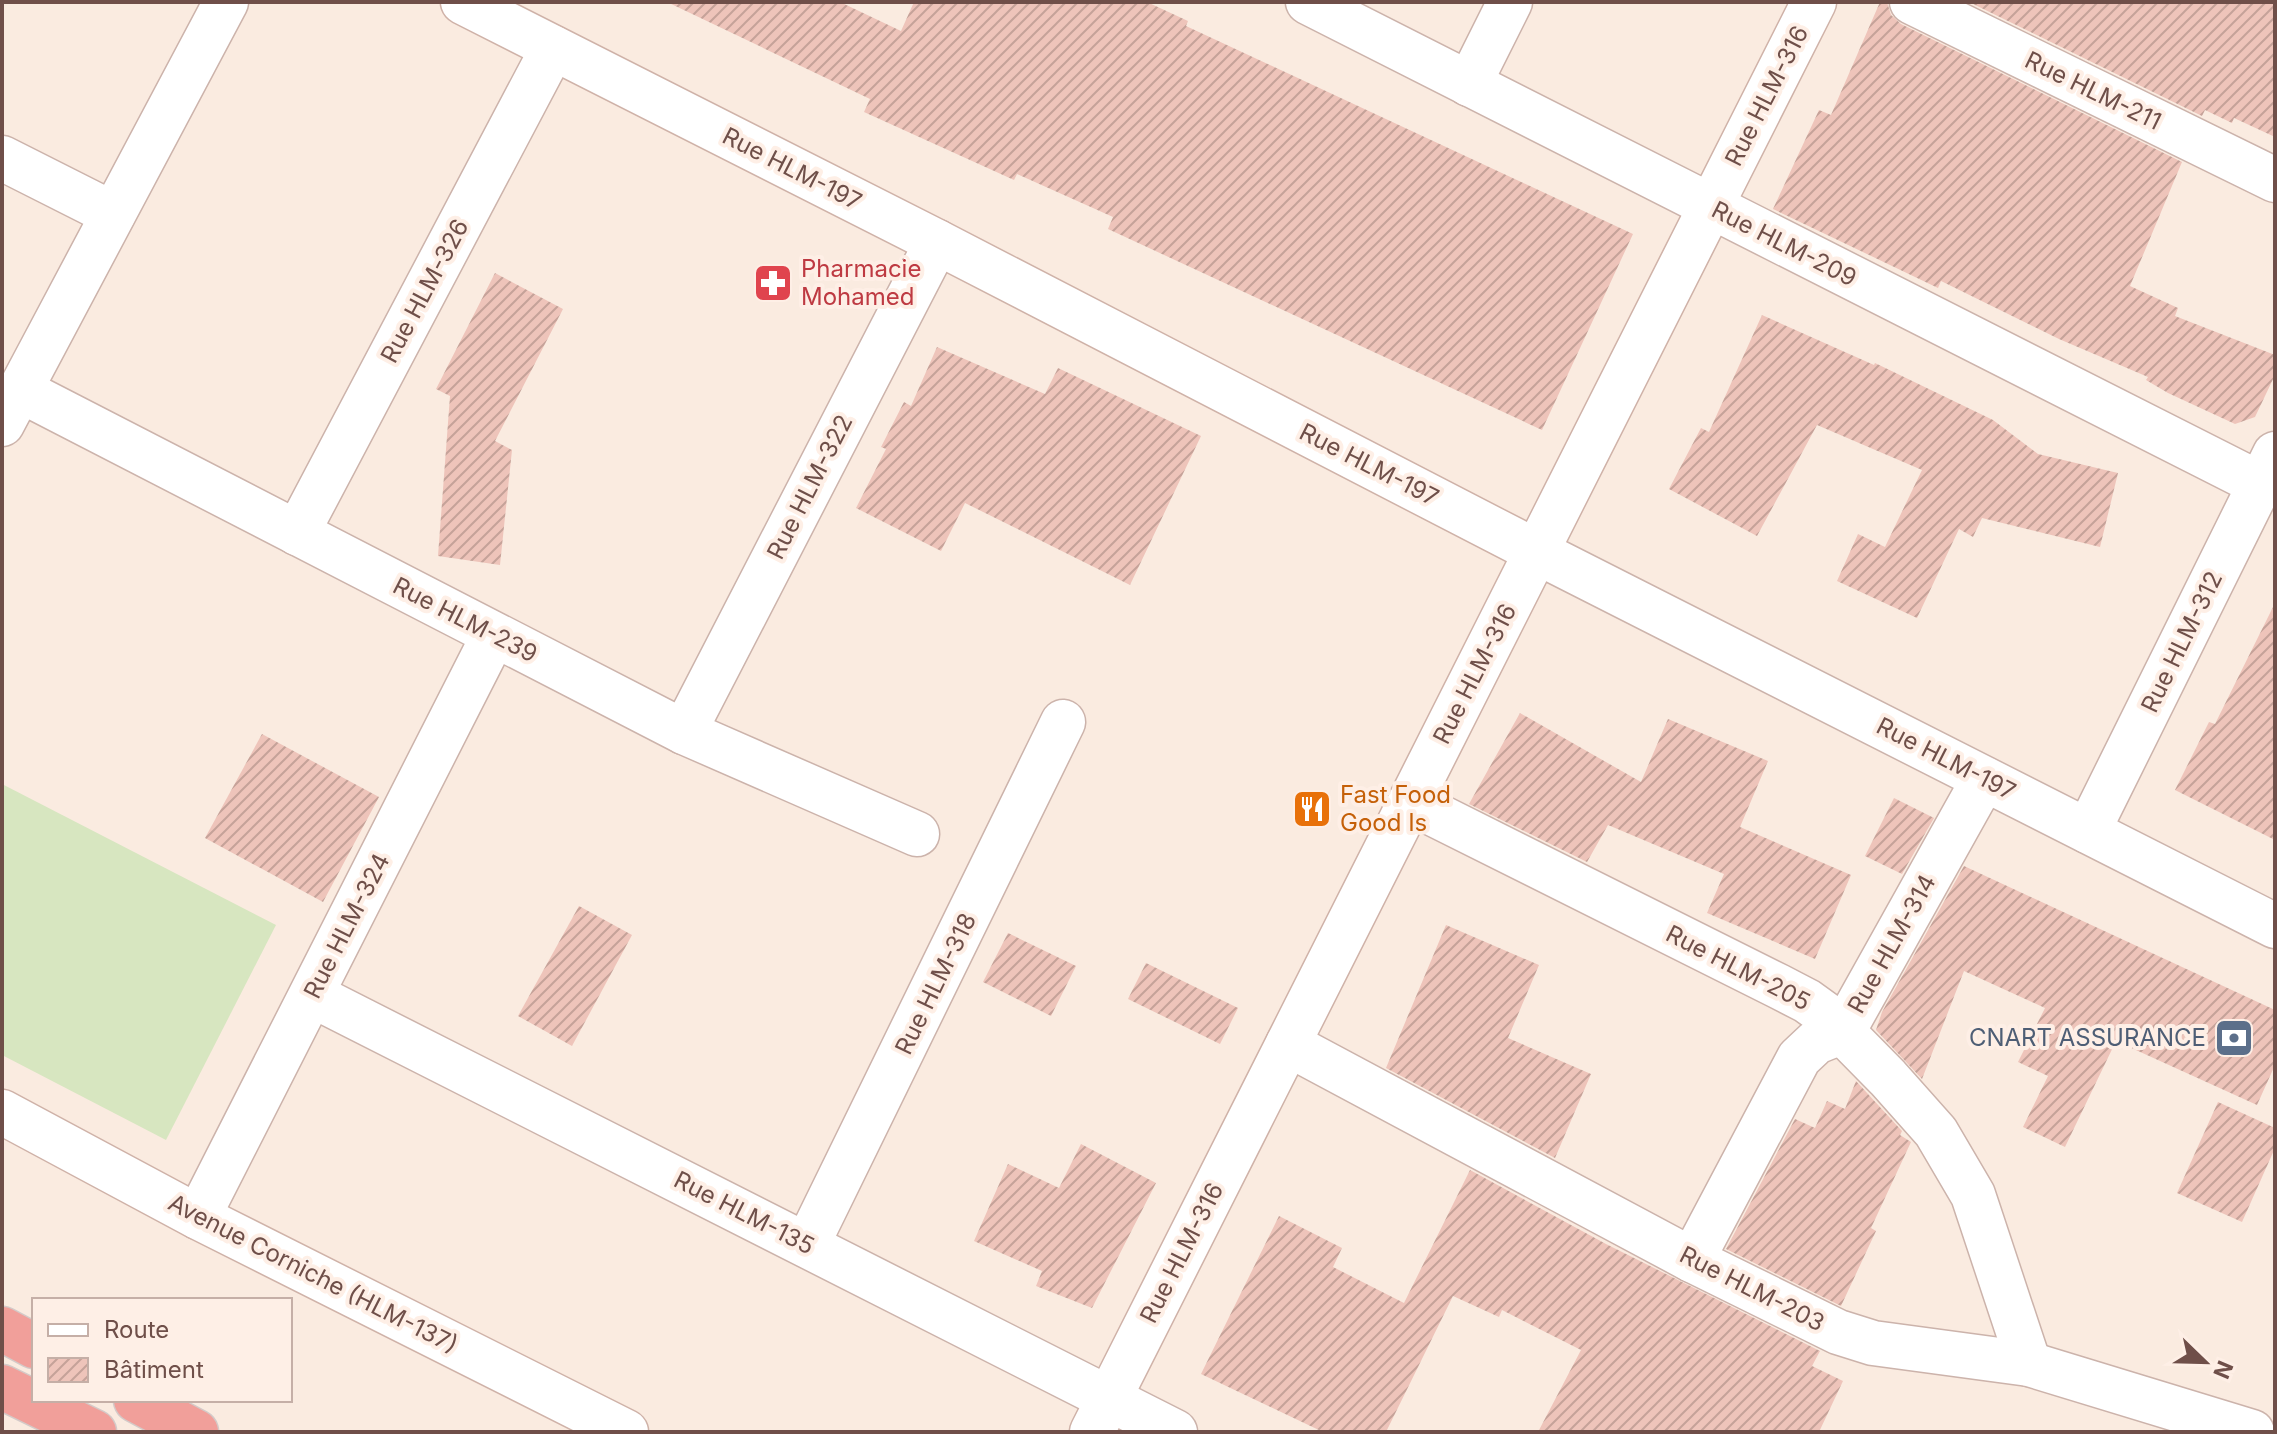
<svg xmlns="http://www.w3.org/2000/svg" width="2277" height="1434" viewBox="0 0 2277 1434" font-family="Inter,sans-serif">
	<defs>
		<pattern id="building-hatch" width="6" height="6" patternUnits="userSpaceOnUse" patternTransform="scale(2)"><rect width="6" height="6" fill="#eec4ba"/><path d="M-1 1l2-2M0 6l6-6M5 7l2-2" fill="none" stroke="#c5a299"/></pattern>
	</defs>
	<rect width="100%" height="100%" fill="#faebe0"/>
	<polygon fill="#d7e6c0" points="2,784 276,925 166,1140 2,1055"/>
	<g fill="url(#building-hatch)">
		<polygon points="667,2 840,2 901,31 914,2 1147,2 1188,21 1186,26 1633,234 1542,430 1108,229 1113,217 1017,174 1014,180 864,112 870,99"/>
		<polygon points="1880,2 1887,2 1891,15 1901,24 2182,162 2130,286 2178,308 2175,316 2275,355 2275,375 2255,417 2235,424 2168,393 2146,380 2148,377 2059,339 1941,281 1938,288 1773,209 1819,110 1831,115"/>
		<polygon points="1969,2 2275,2 2275,137 2234,118 2232,123 2205,110 2202,116"/>
		<polygon points="495,273 563,309 495,441 512,450 500,565 438,556 450,396 436,389"/>
		<polygon points="1762,315 1874,365 1875,363 1993,420 2038,454 2118,473 2100,547 1982,518 1973,537 1959,529 1917,618 1837,581 1858,534 1885,547 1922,470 1817,425 1757,536 1669,489 1701,428 1709,432"/>
		<polygon points="937,347 1045,394 1058,368 1201,436 1130,585 965,503 941,551 856,508 886,449 881,447 904,402 911,406"/>
		<polygon points="2275,603 2275,840 2175,790 2209,722 2215,724"/>
		<polygon points="1520,713 1641,782 1668,719 1768,761 1740,827 1851,875 1815,959 1707,913 1724,874 1608,825 1587,862 1469,804"/>
		<polygon points="262,734 379,797 323,902 205,838"/>
		<polygon points="1894,798 1934,818 1902,874 1865,856"/>
		<polygon points="1964,866 2275,1010 2275,1065 2257,1105 2116,1041 2065,1147 2023,1127 2048,1076 2018,1062 2045,1008 1964,971 1922,1079 1876,1030 1882,1012"/>
		<polygon points="579,906 632,935 572,1046 518,1016"/>
		<polygon points="1446,925 1539,965 1508,1038 1591,1074 1555,1158 1386,1068"/>
		<polygon points="1008,933 1076,966 1051,1016 983,982"/>
		<polygon points="1146,963 1238,1008 1220,1044 1128,999"/>
		<polygon points="1856,1081 1902,1131 1900,1135 1911,1142 1871,1228 1876,1231 1841,1306 1726,1249 1795,1119 1815,1128 1827,1101 1845,1109"/>
		<polygon points="2218,1102 2275,1128 2275,1148 2242,1222 2177,1193"/>
		<polygon points="1081,1144 1156,1183 1092,1308 1036,1286 1042,1271 974,1241 1008,1164 1059,1188"/>
		<polygon points="1470,1170 1606,1244 1820,1351 1812,1366 1843,1381 1819,1432 1538,1432 1581,1350 1502,1310 1499,1317 1453,1296 1386,1432 1323,1432 1201,1374 1279,1216 1342,1248 1333,1267 1404,1303"/>
	</g>
	<g fill="none" stroke-linecap="round" stroke-linejoin="round">
		<defs>
			<g id="street">
				<polyline points="1308,2 2260,484"/>
				<polyline points="1912,2 2275,180"/>
				<polyline points="1469,84 1510,2"/>
				<polyline points="2,158 113,214"/>
				<polyline points="20,390 684,732 917,834"/>
				<polyline points="2,424 226,2"/>
				<polyline points="297,533 553,48"/>
				<polyline points="1537,552 2275,926"/>
				<polyline points="684,732 937,242"/>
				<polyline points="1410,802 1778,986 1807,1001 1825,1014 1888,1078 1936,1132 1973,1195 2029,1364"/>
				<polyline points="2088,831 2275,454"/>
				<polyline points="312,995 1175,1432"/>
				<polyline points="1288,1044 1692,1260 1838,1332 1873,1343 2029,1364 2252,1432"/>
				<polyline points="198,1217 494,635"/>
				<polyline points="807,1245 1063,722"/>
				<polyline points="1692,1260 1799,1058 1816,1042 1841,1032 1851,1017 1984,779"/>
			</g>
			<g id="secondary">
				<polyline points="463,2 937,242 1537,552"/>
				<polyline points="2,1112 198,1217 626,1432"/>
				<polyline points="1092,1432 1814,2"/>
			</g>
			<g id="highway">
				<polyline points="2,1329 34,1346"/>
				<polyline points="2,1387 94,1432"/>
				<polyline points="136,1400 196,1432"/>
			</g>
		</defs>
		<use href="#street" stroke="#ccb3ab" stroke-width="47"/>
		<use href="#secondary" stroke="#cfb2a8" stroke-width="47"/>
		<use href="#highway" stroke="#d4cac8" stroke-width="47"/>
		<use href="#street" stroke="#fff" stroke-width="44"/>
		<use href="#secondary" stroke="#fff" stroke-width="44"/>
		<use href="#highway" stroke="#f19f9a" stroke-width="44"/>
	</g>
	<defs>
		<symbol id="pharmacy-square" viewBox="-11 -11 22 22"><rect x="-9" y="-9" width="18" height="18" rx="4" fill="#e0444e" stroke="#feefe6"/><path d="M-2-6h4v4h4v4h-4v4h-4v-4h-4v-4h4Z" fill="#fff"/></symbol>
		<symbol id="restaurant-square" viewBox="-11 -11 22 22"><rect x="-9" y="-9" width="18" height="18" rx="4" fill="#e8710a" stroke="#feefe6"/><path d="M-5-6h1v4h1v-4h1v4h1v-4h1v5L-1.5 .5V6h-2V.5L-5-1ZM5-6V6H3V1.5H1.5Q1.5-4 5-6Z" fill="#fff"/></symbol>
		<symbol id="bank-square" viewBox="-11 -11 22 22"><rect x="-9" y="-9" width="18" height="18" rx="4" fill="#5c6f8a" stroke="#feefe6"/><path d="M-6-4H6V4H-6ZM0-2.3a2.3 2.3 0 1 0 0 4.6a2.3 2.3 0 1 0 0-4.6Z" fill="#fff"/></symbol>
	</defs>
	<g fill-rule="evenodd">
		<use href="#pharmacy-square" x="751" y="261" width="44" height="44"/>
		<use href="#restaurant-square" x="1290" y="787" width="44" height="44"/>
		<use href="#bank-square" x="2212" y="1016" width="44" height="44"/>
	</g>
	<g text-anchor="middle" stroke-width="8" stroke-linejoin="round" paint-order="stroke">
		<g font-size="24" fill="#6f4f49" stroke="#feefe6">
			<text transform="translate(2093 91) rotate(26)" y="8">Rue HLM-211</text>
			<text transform="translate(1767 96) rotate(-63)" y="8">Rue HLM-316</text>
			<text transform="translate(792 169) rotate(27)" y="8">Rue HLM-197</text>
			<text transform="translate(1784 244) rotate(27)" y="8">Rue HLM-209</text>
			<text transform="translate(425 291) rotate(-62)" y="8">Rue HLM-326</text>
			<text transform="translate(1369 465) rotate(27)" y="8">Rue HLM-197</text>
			<text transform="translate(810 487) rotate(-63)" y="8">Rue HLM-322</text>
			<text transform="translate(465 620) rotate(27)" y="8">Rue HLM-239</text>
			<text transform="translate(2182 642) rotate(-64)" y="8">Rue HLM-312</text>
			<text transform="translate(1475 674) rotate(-63)" y="8">Rue HLM-316</text>
			<text transform="translate(1946 759) rotate(27)" y="8">Rue HLM-197</text>
			<text transform="translate(347 926) rotate(-63)" y="8">Rue HLM-324</text>
			<text transform="translate(1892 944) rotate(-61)" y="8">Rue HLM-314</text>
			<text transform="translate(1738 968) rotate(27)" y="8">Rue HLM-205</text>
			<text transform="translate(936 984) rotate(-64)" y="8">Rue HLM-318</text>
			<text transform="translate(744 1213) rotate(27)" y="8">Rue HLM-135</text>
			<text transform="translate(1182 1253) rotate(-63)" y="8">Rue HLM-316</text>
			<text transform="translate(313 1274) rotate(27)" y="8">Avenue Corniche (HLM-137)</text>
			<text transform="translate(1752 1289) rotate(27)" y="8">Rue HLM-203</text>
		</g>
		<g font-size="24" fill="#be3a42" stroke="#feefe6" text-anchor="start">
			<text x="801" y="277">Pharmacie<tspan x="801" dy="28">Mohamed</tspan></text>
		</g>
		<g font-size="24" fill="#c56008" stroke="#feefe6" text-anchor="start">
			<text x="1340" y="803">Fast Food<tspan x="1340" dy="28">Good Is</tspan></text>
		</g>
		<g font-size="24" fill="#4e5e75" stroke="#feefe6" text-anchor="end">
			<text x="2206" y="1046">CNART ASSURANCE</text>
		</g>
	</g>
	<rect width="2277" height="1434" fill="none" stroke="#6f4f49" stroke-width="8"/>
	<rect x="32" y="1298" width="260" height="104" fill="#feefe6" stroke="#c5afa7" stroke-width="2"/>
	<rect x="48" y="1324" width="40" height="12" fill="#ffffff" stroke="#c5afa7" stroke-width="2"/>
	<text x="104" y="1338" font-size="24" fill="#6f4f49">Route</text>
	<rect x="48" y="1358" width="40" height="24" fill="url(#building-hatch)" stroke="#c5afa7" stroke-width="2"/>
	<text x="104" y="1378" font-size="24" fill="#6f4f49">Bâtiment</text>
	<g transform="translate(2205 1362) rotate(113)" stroke="#feefe6" stroke-width="6" paint-order="stroke">
	<path d="M0-6L14 30L0 20L-14 30Z" fill="#6f4f49"/>
	<text y="-12" font-size="22" font-weight="bold" text-anchor="middle" fill="#6f4f49">N</text>
	</g>
</svg>
